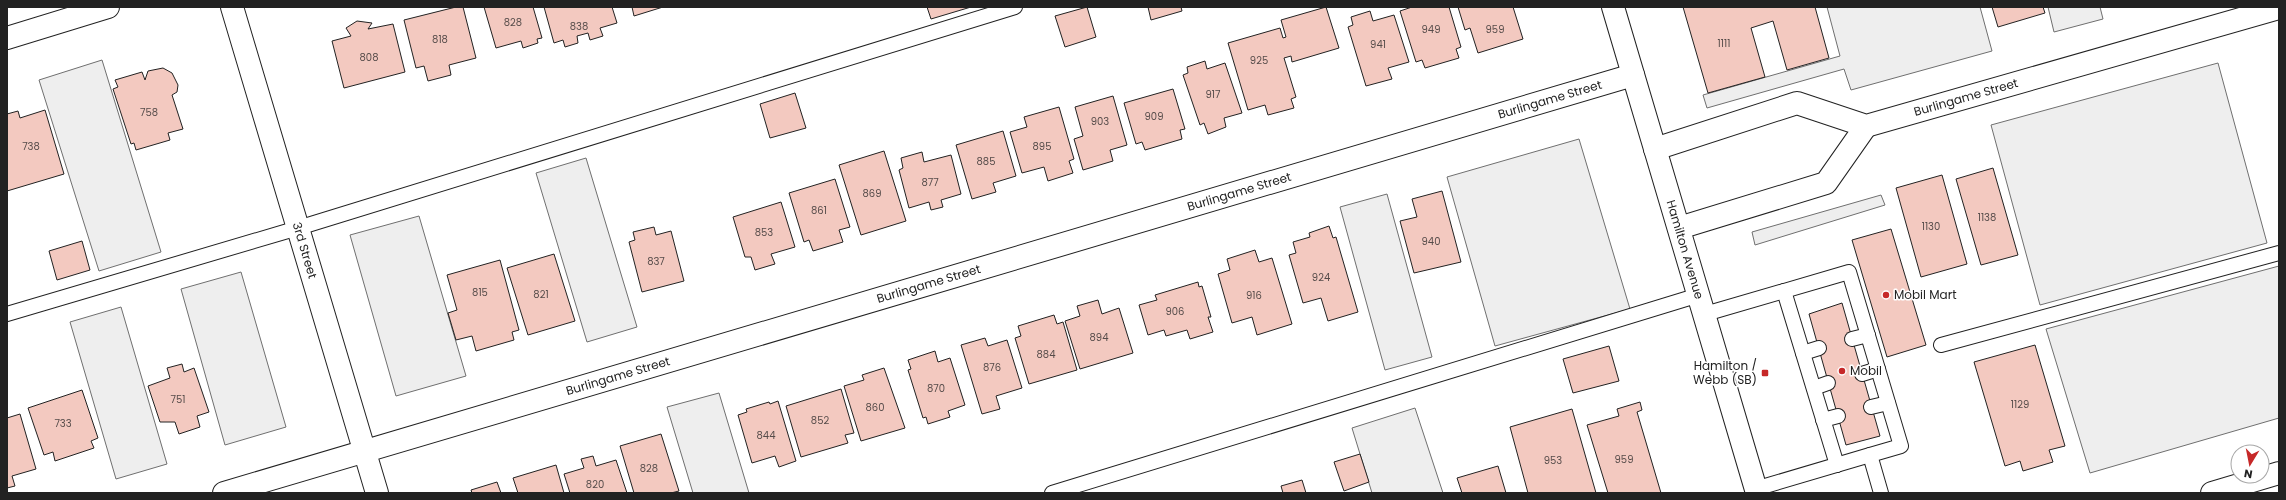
<svg xmlns="http://www.w3.org/2000/svg" width="2286" height="500" viewBox="0 0 2286 500" font-family="Poppins,sans-serif">
	<rect width="100%" height="100%" fill="#fff"/>
	<g fill="#eee" stroke="#6f6f6f">
		<polygon points="1827,7 1980,7 1992,51 1851,90 1844,69 1707,108 1703,95 1840,56"/>
		<polygon points="2048,7 2100,7 2103,19 2054,32"/>
		<polygon points="102,60 161,252 99,271 39,80"/>
		<polygon points="2218,63 2267,243 2040,305 1991,125"/>
		<polygon points="1579,139 1630,309 1495,346 1447,177"/>
		<polygon points="586,158 637,327 587,342 536,173"/>
		<polygon points="1387,194 1432,357 1385,370 1340,207"/>
		<polygon points="1881,195 1885,205 1755,245 1752,232"/>
		<polygon points="419,216 466,376 396,396 350,235"/>
		<polygon points="2279,266 2279,418 2090,473 2046,329"/>
		<polygon points="241,272 286,427 225,445 181,289"/>
		<polygon points="121,307 167,464 116,479 70,322"/>
		<polygon points="719,393 749,493 693,493 667,407"/>
		<polygon points="1415,408 1443,493 1372,493 1352,428"/>
	</g>
	<g fill="#f3c9c0" stroke="#222">
		<polygon points="456,7 463,7 476,58 449,65 451,75 428,81 424,66 416,68 404,20"/>
		<polygon points="484,7 533,7 542,38 537,39 538,43 523,48 521,41 496,48"/>
		<polygon points="544,7 612,7 617,23 600,28 603,36 590,40 588,33 577,36 578,43 565,47 563,40 554,43"/>
		<polygon points="632,7 663,7 634,16"/>
		<polygon points="927,7 971,7 931,19"/>
		<polygon points="1087,7 1096,37 1065,47 1055,16"/>
		<polygon points="1148,7 1181,7 1182,11 1151,20"/>
		<polygon points="1326,7 1339,48 1292,62 1291,56 1284,58 1296,97 1291,99 1294,108 1268,115 1265,105 1248,110 1228,43 1280,28 1283,38 1286,37 1281,20"/>
		<polygon points="1412,7 1449,7 1461,47 1456,49 1459,58 1425,68 1422,60 1416,62 1400,11"/>
		<polygon points="1458,7 1513,7 1523,39 1478,53 1470,28 1465,30"/>
		<polygon points="1683,7 1815,7 1829,58 1787,70 1773,21 1751,28 1765,77 1708,93"/>
		<polygon points="1992,7 2043,7 2045,13 1998,27"/>
		<polygon points="1370,11 1373,21 1394,15 1409,62 1388,68 1392,79 1366,86 1348,27 1353,25 1351,17"/>
		<polygon points="357,21 372,23 368,29 393,24 405,72 344,88 332,41 351,36 346,28"/>
		<polygon points="1205,61 1207,69 1225,63 1242,113 1224,118 1226,127 1208,134 1204,123 1200,125 1183,75 1188,73 1187,67"/>
		<polygon points="163,68 172,73 178,85 177,92 172,95 183,129 168,133 170,140 136,150 134,143 131,144 113,89 118,87 115,80 142,72 145,80 148,71"/>
		<polygon points="1173,89 1185,129 1180,130 1182,139 1145,150 1142,142 1136,144 1124,103"/>
		<polygon points="795,93 806,128 770,138 760,104"/>
		<polygon points="1113,96 1127,145 1110,150 1113,161 1083,170 1074,139 1083,136 1075,107"/>
		<polygon points="1059,107 1074,159 1069,161 1073,173 1048,181 1044,167 1022,173 1010,132 1027,127 1024,117"/>
		<polygon points="45,110 64,174 7,191 7,114 18,111 20,118"/>
		<polygon points="1003,131 1016,176 993,183 996,192 972,199 956,145"/>
		<polygon points="884,151 906,221 861,235 839,165"/>
		<polygon points="922,152 924,162 951,155 961,194 941,200 943,207 931,210 929,202 909,208 899,170 903,168 901,158"/>
		<polygon points="1993,168 2018,255 1981,265 1956,179"/>
		<polygon points="1942,175 1967,264 1921,277 1896,188"/>
		<polygon points="835,179 850,227 839,230 843,242 813,251 809,240 804,242 789,193"/>
		<polygon points="1442,191 1461,262 1414,273 1400,221 1417,217 1412,199"/>
		<polygon points="781,202 795,247 771,254 775,264 755,270 751,257 745,257 733,217"/>
		<polygon points="1329,226 1333,238 1336,237 1358,312 1328,321 1321,298 1303,303 1289,255 1296,253 1293,242 1310,237 1309,233"/>
		<polygon points="654,227 656,235 671,231 684,281 642,292 629,242 635,240 633,232"/>
		<polygon points="1891,229 1926,345 1887,357 1852,240"/>
		<polygon points="82,241 90,270 57,280 49,251"/>
		<polygon points="1255,250 1259,262 1272,258 1292,324 1257,335 1252,317 1232,323 1218,274 1230,270 1227,259"/>
		<polygon points="554,254 575,321 528,335 507,268"/>
		<polygon points="500,260 519,330 512,332 514,340 476,351 472,336 456,340 448,313 457,310 447,275"/>
		<polygon points="1198,282 1199,287 1202,286 1211,317 1208,317 1213,332 1190,339 1187,330 1166,336 1164,330 1148,335 1139,305 1157,300 1155,295"/>
		<polygon points="1098,300 1102,314 1119,308 1133,353 1080,369 1065,321 1080,316 1077,306"/>
		<polygon points="1842,303 1880,436 1846,445 1809,314"/>
		<polygon points="1054,315 1057,324 1063,322 1077,370 1029,384 1015,338 1021,336 1018,326"/>
		<polygon points="985,338 988,346 1007,340 1022,388 996,396 1000,409 982,414 961,345"/>
		<polygon points="2035,345 2065,446 2049,450 2053,462 2023,471 2020,461 2005,466 1974,362"/>
		<polygon points="1609,346 1619,381 1573,393 1563,359"/>
		<polygon points="935,351 938,362 950,358 965,405 948,411 950,417 928,424 926,417 923,418 908,370 911,369 908,360"/>
		<polygon points="182,364 184,372 194,368 209,412 197,416 200,427 179,434 175,422 160,422 148,386 170,378 167,368"/>
		<polygon points="884,368 905,428 861,441 844,386 864,380 862,375"/>
		<polygon points="841,389 854,433 845,435 848,443 801,457 786,406"/>
		<polygon points="82,390 98,438 91,441 94,448 55,461 53,452 44,455 28,408"/>
		<polygon points="778,401 796,461 779,467 775,456 752,463 738,415 747,412 746,409 769,402 770,404"/>
		<polygon points="1640,402 1642,410 1637,412 1661,493 1608,493 1587,425 1619,416 1617,409"/>
		<polygon points="1572,409 1596,493 1528,493 1510,427"/>
		<polygon points="20,414 36,469 12,476 15,486 7,488 7,418"/>
		<polygon points="661,434 679,491 671,493 634,493 620,446"/>
		<polygon points="1360,454 1369,482 1344,491 1334,462"/>
		<polygon points="593,456 596,466 616,460 627,493 570,493 564,474 584,468 581,459"/>
		<polygon points="556,465 564,493 518,493 513,478"/>
		<polygon points="1498,466 1506,493 1462,493 1457,478"/>
		<polygon points="1302,480 1306,493 1283,493 1281,486"/>
		<polygon points="497,482 501,493 472,493 471,490"/>
	</g>
	<g fill="none" stroke-linecap="round" stroke-linejoin="round">
		<defs>
			<g id="service">
				<polyline points="1784,291 1837,465"/>
				<polyline points="7,314 298,228 1015,7"/>
				<polyline points="1705,314 1849,272 1901,446 1870,455"/>
				<polyline points="1852,339 1868,335"/>
				<polyline points="1941,345 2279,253"/>
				<polyline points="1803,353 1819,348"/>
				<polyline points="1862,374 1878,369"/>
				<polyline points="1814,388 1828,383"/>
				<polyline points="1871,407 1888,403"/>
				<polyline points="1823,420 1838,416"/>
				<polyline points="1755,489 1870,455 1881,493"/>
				<polyline points="1052,493 1699,295"/>
			</g>
			<g id="minor">
				<polyline points="7,38 108,7"/>
				<path id="s1" d="M 1655,149 L 1797,103 L 1866,126 L 2279,8"/>
				<polyline points="1679,228 1826,183 1866,126"/>
				<path id="s2" d="M 224,493 L 1633,75"/>
			</g>
			<g id="tertiary">
				<path id="s3" d="M 232,7 L 377,493"/>
				<polyline points="2212,493 2279,473"/>
			</g>
			<g id="secondary">
				<path id="s4" d="M 1613,7 L 1757,493"/>
			</g>
		</defs>
		<use href="#service" stroke="#222" stroke-width="16"/>
		<use href="#minor" stroke="#222" stroke-width="24"/>
		<use href="#tertiary" stroke="#222" stroke-width="24"/>
		<use href="#secondary" stroke="#222" stroke-width="24"/>
		<use href="#service" stroke="#fff" stroke-width="14"/>
		<use href="#minor" stroke="#fff" stroke-width="22"/>
		<use href="#tertiary" stroke="#fff" stroke-width="22"/>
		<use href="#secondary" stroke="#fff" stroke-width="22"/>
	</g>
	<g fill="#c62828" stroke="#fff" stroke-width="1.5">
		<circle cx="1886" cy="295" r="4"/>
		<circle cx="1842" cy="371" r="4"/>
		<rect x="1761" y="369" width="8" height="8" rx="2"/>
	</g>
	<g text-anchor="middle" stroke-width="3" stroke-linejoin="round" paint-order="stroke">
		<g font-size="10" fill="#564c4a">
			<text x="513" y="26">828</text>
			<text x="579" y="30">838</text>
			<text x="1431" y="33">949</text>
			<text x="1495" y="33">959</text>
			<text x="440" y="43">818</text>
			<text x="1724" y="47">1111</text>
			<text x="1378" y="48">941</text>
			<text x="369" y="61">808</text>
			<text x="1259" y="64">925</text>
			<text x="1213" y="98">917</text>
			<text x="149" y="116">758</text>
			<text x="1154" y="120">909</text>
			<text x="1100" y="125">903</text>
			<text x="31" y="150">738</text>
			<text x="1042" y="150">895</text>
			<text x="986" y="165">885</text>
			<text x="930" y="186">877</text>
			<text x="872" y="197">869</text>
			<text x="819" y="214">861</text>
			<text x="1987" y="221">1138</text>
			<text x="1931" y="230">1130</text>
			<text x="764" y="236">853</text>
			<text x="1431" y="245">940</text>
			<text x="656" y="265">837</text>
			<text x="1321" y="281">924</text>
			<text x="480" y="296">815</text>
			<text x="541" y="298">821</text>
			<text x="1254" y="299">916</text>
			<text x="1175" y="315">906</text>
			<text x="1099" y="341">894</text>
			<text x="1046" y="358">884</text>
			<text x="992" y="371">876</text>
			<text x="936" y="392">870</text>
			<text x="178" y="403">751</text>
			<text x="2020" y="408">1129</text>
			<text x="875" y="411">860</text>
			<text x="820" y="424">852</text>
			<text x="63" y="427">733</text>
			<text x="766" y="439">844</text>
			<text x="1624" y="463">959</text>
			<text x="1553" y="464">953</text>
			<text x="649" y="472">828</text>
			<text x="595" y="488">820</text>
		</g>
		<g font-size="12" fill="#222" stroke="#fff">
			<text dy="4" stroke="none"><textPath href="#s1" startOffset="326">Burlingame Street</textPath></text>
			<text dy="4" stroke="none"><textPath href="#s2" startOffset="1383">Burlingame Street</textPath></text>
			<text dy="4" stroke="none"><textPath href="#s2" startOffset="1059">Burlingame Street</textPath></text>
			<text dy="4" stroke="none"><textPath href="#s3" startOffset="254">3rd Street</textPath></text>
			<text dy="4" stroke="none"><textPath href="#s4" startOffset="253">Hamilton Avenue</textPath></text>
			<text dy="4" stroke="none"><textPath href="#s2" startOffset="735">Burlingame Street</textPath></text>
			<text dy="4" stroke="none"><textPath href="#s2" startOffset="411">Burlingame Street</textPath></text>
		</g>
		<g font-size="12" fill="#222" stroke="#fff" text-anchor="start">
			<text x="1894" y="299">Mobil Mart</text>
			<text x="1757" y="370" text-anchor="end">Hamilton /<tspan x="1757" dy="14">Webb (SB)</tspan></text>
			<text x="1850" y="375">Mobil</text>
		</g>
	</g>
	<rect width="2286" height="500" fill="none" stroke="#222222" stroke-width="16"/>
	<g transform="translate(2250 464) rotate(190)"><circle r="19" fill="#ffffff" stroke="#a7a7a7"/>
	<path d="M0-3L7 15L0 10L-7 15Z" fill="#c62828"/>
	<text y="-6" font-size="11" font-weight="bold" text-anchor="middle" fill="#222222">N</text>
	</g>
</svg>
